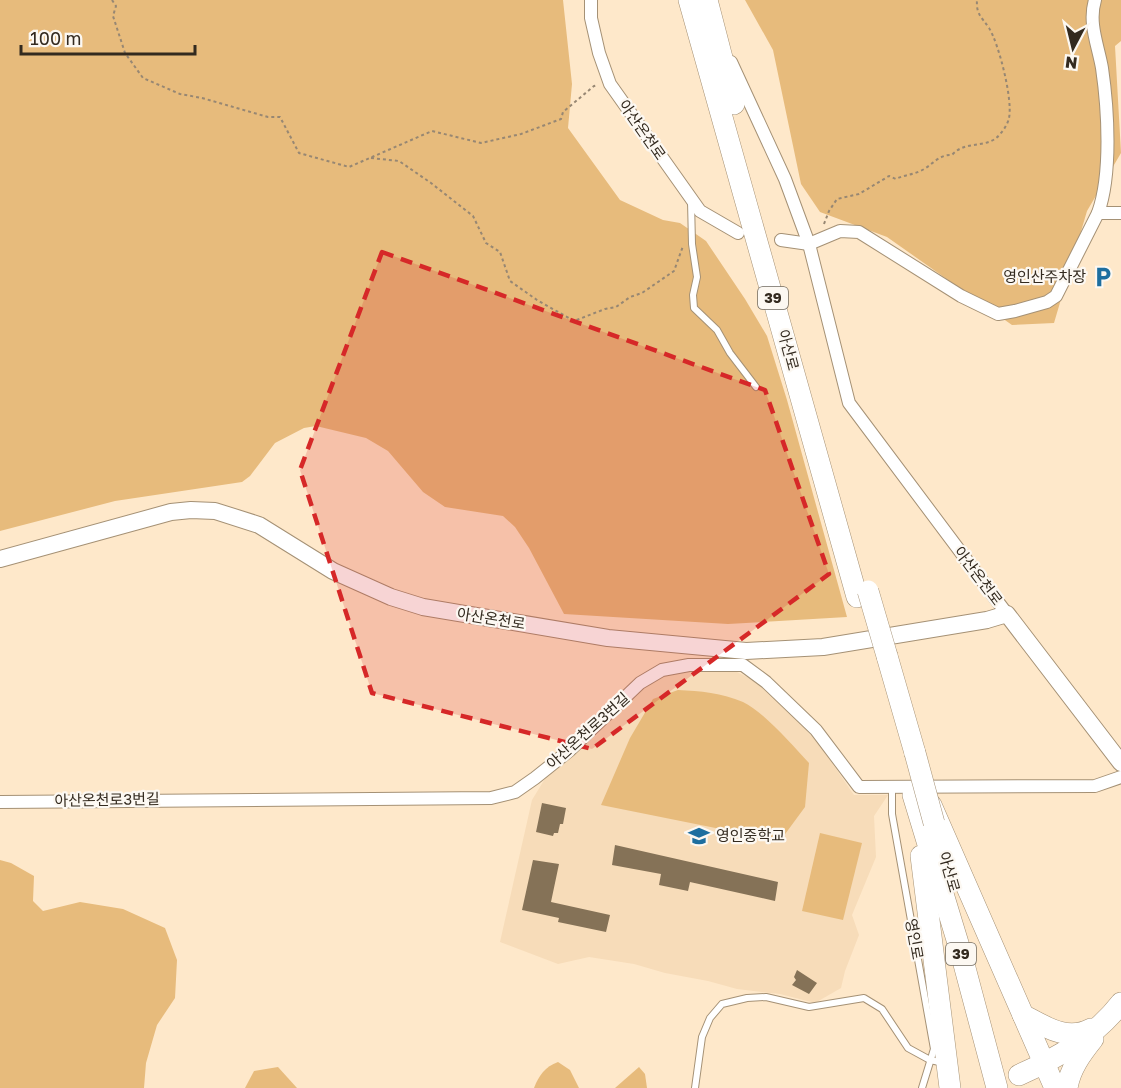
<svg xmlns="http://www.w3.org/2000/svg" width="1121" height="1088" viewBox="0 0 1121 1088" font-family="'Golos Text','Noto Sans KR',sans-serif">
	<rect width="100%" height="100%" fill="#fee8ca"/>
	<polygon fill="#f7dcb9" points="719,670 735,671 751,679 772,695 819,744 854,795 888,795 874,816 876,857 852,915 859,935 845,971 841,988 815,1003 780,994 737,989 708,981 665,973 634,964 589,957 558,964 500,942 532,800 546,777 595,737 642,687 662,676 677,672"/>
	<g fill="#e7bb7c">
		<polygon points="0,0 563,0 572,84 568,128 620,200 663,220 680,223 706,241 745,299 767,336 787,400 847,617 728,624 564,614 529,548 515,527 503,516 445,507 423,492 388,451 366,438 316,426 304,428 275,443 250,476 242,482 115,501 0,531"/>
		<polygon points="745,0 1121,0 1121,41 1115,46 1121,153 1087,211 1054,323 1012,325 887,237 820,212 801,184 773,50"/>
		<path d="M 678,690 C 700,691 722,693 743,702 C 764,712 792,745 809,763 L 805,807 L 780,841 L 601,805 L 630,738 L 653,699 Z"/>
		<polygon points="820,833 862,843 843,920 802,911"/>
		<polygon points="0,860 11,863 34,876 33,901 43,911 80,902 123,909 165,928 177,960 175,998 157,1025 146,1063 144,1088 0,1088"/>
		<path d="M 558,1062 L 570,1070 L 579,1088 L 534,1088 C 539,1075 545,1067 558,1062 Z"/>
		<polygon points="278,1067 297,1088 245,1088 254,1071"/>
		<polygon points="639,1067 645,1074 647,1088 615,1088"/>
	</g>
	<g fill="#857257">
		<polygon points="542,803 566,808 563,824 560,824 558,833 554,833 553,836 536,832"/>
		<polygon points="615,845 778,882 775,901 690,882 688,891 659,885 661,874 612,865"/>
		<polygon points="533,860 559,864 551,902 610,915 606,932 558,922 559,918 522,910"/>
		<polygon points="797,970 817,983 809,994 792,985 796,980 794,977"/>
	</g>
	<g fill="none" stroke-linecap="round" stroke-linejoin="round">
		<defs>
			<g id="lane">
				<polyline points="691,201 692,244 697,277 693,295 694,308 717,330 730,353 756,387"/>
				<polyline points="892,788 892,814 934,1049 922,1088"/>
				<polyline points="695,1088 702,1037 710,1018 722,1004 747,998 766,997 809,1007 864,998 882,1009 908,1048 930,1060 944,1063"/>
			</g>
			<g id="street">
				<polyline points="591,0 591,18 599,53 610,84 700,211 738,233"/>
				<polyline points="731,62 785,179 809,244 849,403 1007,614"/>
				<polyline points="1098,213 1121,213"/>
				<path d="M 781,240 L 809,244 L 840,231 L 859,232 L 961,296 L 998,314 L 1015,311 L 1047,302 L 1056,296 L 1098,213 C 1112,174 1108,109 1102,68 C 1098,45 1088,23 1095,0"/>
				<polyline points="0,802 491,798 515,792 535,778 570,750 640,683 662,670 689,665 743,665 766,682 816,730 859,787 1095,786 1121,777"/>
			</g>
			<polyline id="secondary" points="0,559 171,512 191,510 215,511 259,525 333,571 391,597 423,607 608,638 746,651 823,647 987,620 1007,614 1121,763"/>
			<g id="highway">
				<polyline points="689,0 857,597"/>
				<polyline points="707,0 734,104"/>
				<polyline points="887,656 915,753"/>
				<polyline points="913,795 961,953 997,1088"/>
				<polyline points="931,805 1055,1088"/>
				<polyline points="921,856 950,1088"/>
				<path d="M 1023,1015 C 1044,1026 1067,1042 1091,1029"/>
				<path d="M 1019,1075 C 1057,1058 1095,1037 1121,1003"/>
				<path d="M 1067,1088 C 1070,1069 1081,1054 1093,1039"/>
			</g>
		</defs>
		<use href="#lane" stroke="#a59175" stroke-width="8"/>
		<use href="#street" stroke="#a59175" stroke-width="14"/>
		<use href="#secondary" stroke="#a59175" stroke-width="18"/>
		<use href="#highway" stroke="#a59175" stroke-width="22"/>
		<g stroke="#978773" stroke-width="2" stroke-dasharray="3 3" stroke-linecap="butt">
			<polyline points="112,0 116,6 113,16 125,53 143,78 180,94 202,98 268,117 280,117 299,153 349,167 432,131 481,143 521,134 561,119 563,112 594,86 598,85"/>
			<polyline points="371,158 399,161 431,183 473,216 486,243 500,252 510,281 537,300 574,321 605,309 616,307 630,297 642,293 674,271 683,246"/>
			<path d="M 824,224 L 829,211 L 837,199 L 859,194 L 889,176 L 896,179 C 904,175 912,175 920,171 C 931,167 938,154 952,155 C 966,139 988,150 1000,134 C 1004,130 1008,123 1009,118 C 1013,100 999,44 989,28 C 982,17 976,15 977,0"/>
		</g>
		<use href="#lane" stroke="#fff" stroke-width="6"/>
		<use href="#street" stroke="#fff" stroke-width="12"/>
		<use href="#secondary" stroke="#fff" stroke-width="16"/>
		<use href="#highway" stroke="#fff" stroke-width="21"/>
		<defs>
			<g id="highway-bridge">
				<polyline points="868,591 887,656"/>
				<polyline points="915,753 934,823"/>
			</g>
		</defs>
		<use href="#highway-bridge" stroke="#a59175" stroke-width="22" stroke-linecap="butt"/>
		<use href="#highway-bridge" stroke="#fff" stroke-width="21"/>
	</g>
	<path fill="#d62828" fill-opacity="0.2" stroke="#d62828" stroke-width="4.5" stroke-dasharray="12 8" stroke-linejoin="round" d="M 382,252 L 765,390 L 829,574 L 592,749 L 372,693 L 300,470 Z"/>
	<defs>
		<symbol id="parking-bare" viewBox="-9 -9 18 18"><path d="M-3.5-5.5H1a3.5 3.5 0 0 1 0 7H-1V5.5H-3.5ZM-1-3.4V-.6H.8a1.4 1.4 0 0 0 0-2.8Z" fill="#1d6e9f" stroke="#fcf8f2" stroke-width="2.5" paint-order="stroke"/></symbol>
		<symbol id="school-bare" viewBox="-9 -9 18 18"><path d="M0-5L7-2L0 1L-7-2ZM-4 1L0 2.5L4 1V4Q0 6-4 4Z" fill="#1d6e9f" stroke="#fcf8f2" stroke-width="2.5" paint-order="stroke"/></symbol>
	</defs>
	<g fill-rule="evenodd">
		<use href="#parking-bare" x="1088" y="262" width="30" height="30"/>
		<use href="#school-bare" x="684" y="821" width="30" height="30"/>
	</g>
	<g text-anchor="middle" stroke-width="4.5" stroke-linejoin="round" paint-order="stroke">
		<g fill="#fcf8f2" stroke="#6f685e" stroke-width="1.5">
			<rect x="758" y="287" width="30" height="22" rx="4.5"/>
			<rect x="946" y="943" width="30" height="22" rx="4.5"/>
		</g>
		<g font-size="14" font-weight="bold" fill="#332a1f">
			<text x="773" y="303">39</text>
			<text x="961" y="959">39</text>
		</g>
		<g font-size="15" fill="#332a1f" stroke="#fcf8f2">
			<text transform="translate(642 130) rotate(55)" y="5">아산온천로</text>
			<text transform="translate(788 350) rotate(75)" y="5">아산로</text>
			<text transform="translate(978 576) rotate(53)" y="5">아산온천로</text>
			<text transform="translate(491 619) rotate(9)" y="5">아산온천로</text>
			<text transform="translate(588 731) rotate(-42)" y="5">아산온천로3번길</text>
			<text transform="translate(107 800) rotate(-1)" y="5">아산온천로3번길</text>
			<text transform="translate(949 872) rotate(74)" y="5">아산로</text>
			<text transform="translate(914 939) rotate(80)" y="5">영인로</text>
		</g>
		<g font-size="15" fill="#332a1f" stroke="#fcf8f2" text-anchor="end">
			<text x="1086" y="282">영인산주차장</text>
			<text x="716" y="841" text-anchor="start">영인중학교</text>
		</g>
	</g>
	<g transform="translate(1073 48) rotate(187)" stroke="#fcf8f2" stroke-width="4.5" paint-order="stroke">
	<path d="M0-4.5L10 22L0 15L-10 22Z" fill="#332a1f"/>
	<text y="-9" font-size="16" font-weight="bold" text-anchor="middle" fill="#332a1f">N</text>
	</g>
	<path d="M21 45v9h174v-9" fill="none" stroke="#332a1f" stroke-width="3"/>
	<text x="30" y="45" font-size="18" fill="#332a1f" stroke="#fcf8f2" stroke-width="4.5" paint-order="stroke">100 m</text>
</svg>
